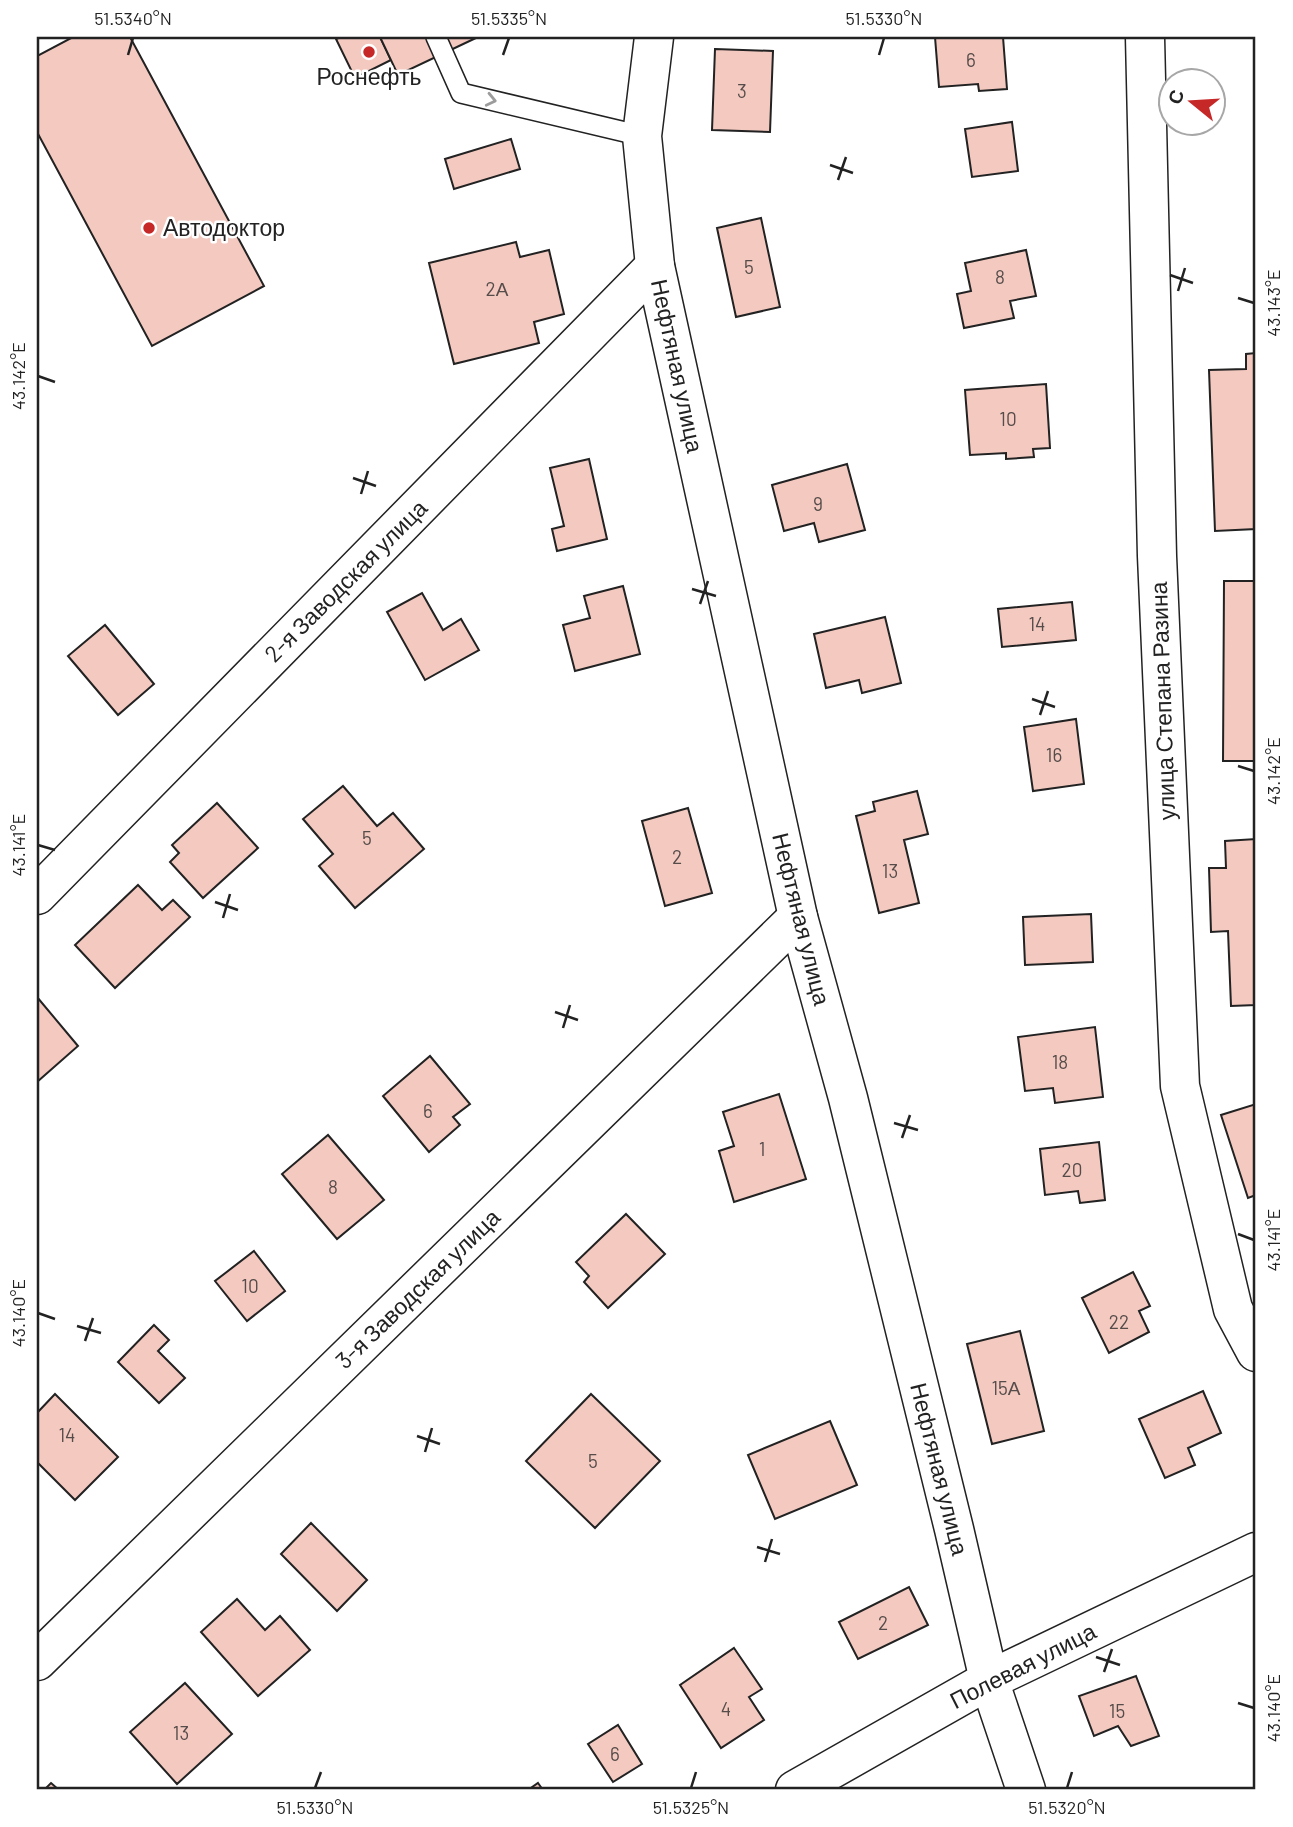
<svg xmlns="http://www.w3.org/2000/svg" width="1293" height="1827" viewBox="0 0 1293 1827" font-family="Barlow,sans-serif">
	<rect width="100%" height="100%" fill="#fff"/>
	<g fill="#f3c9c0" stroke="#222" stroke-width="2">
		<polygon points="73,37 130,37 264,286 152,346 37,132 37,56"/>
		<polygon points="341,37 380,37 391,60 355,78 336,39"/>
		<polygon points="380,37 478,37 398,75"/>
		<polygon points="935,37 1003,37 1007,89 979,91 978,84 939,87"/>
		<polygon points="715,49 773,51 770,132 712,130"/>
		<polygon points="1012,122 1018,171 972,177 965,129"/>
		<polygon points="511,139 520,169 454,189 445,159"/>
		<polygon points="761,218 780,307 736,317 717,228"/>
		<polygon points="516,242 520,257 549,250 564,314 534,322 539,343 454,364 429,263"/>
		<polygon points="1026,250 1036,296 1010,301 1014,318 964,328 957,294 971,291 965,263"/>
		<polygon points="1256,353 1256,529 1215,531 1209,370 1246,369 1246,354"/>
		<polygon points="1046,384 1050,448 1033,449 1034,457 1006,459 1006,453 970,455 965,390"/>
		<polygon points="589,459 607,539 557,551 552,529 564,526 550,468"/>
		<polygon points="847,464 865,530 819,542 814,523 784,531 772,485"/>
		<polygon points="1224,581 1256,581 1256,761 1223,761"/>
		<polygon points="623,586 640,654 575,671 563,625 590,618 584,596"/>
		<polygon points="422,593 443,630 461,619 479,650 425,680 387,612"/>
		<polygon points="1072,602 1076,640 1002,647 998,609"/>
		<polygon points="885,617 901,683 862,693 859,680 826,688 814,634"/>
		<polygon points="105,625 154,684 118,715 68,656"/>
		<polygon points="1076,719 1084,784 1033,791 1024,727"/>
		<polygon points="343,786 377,826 393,813 424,849 355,908 319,866 333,854 303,819"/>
		<polygon points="917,791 928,834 904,840 919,903 879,913 856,816 875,811 873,802"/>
		<polygon points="217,803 258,848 203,898 170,862 179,853 172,845"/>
		<polygon points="688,808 712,893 665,906 642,821"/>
		<polygon points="1256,839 1256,1005 1231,1006 1228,931 1211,932 1209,868 1226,868 1225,841"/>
		<polygon points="138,885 162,910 173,900 190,917 115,988 75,945"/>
		<polygon points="1091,914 1093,962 1025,965 1023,917"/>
		<polygon points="37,997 78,1046 37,1082"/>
		<polygon points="1095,1027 1103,1097 1055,1103 1053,1088 1025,1091 1018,1037"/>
		<polygon points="430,1056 470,1104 453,1117 460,1125 429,1152 383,1096"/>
		<polygon points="779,1094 806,1179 734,1202 719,1151 734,1146 723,1112"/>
		<polygon points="1256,1104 1256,1195 1248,1198 1221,1115"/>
		<polygon points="328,1135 384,1200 337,1239 282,1174"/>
		<polygon points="1099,1142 1105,1200 1080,1203 1078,1191 1045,1195 1040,1149"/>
		<polygon points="626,1214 665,1254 608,1308 584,1282 589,1276 576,1262"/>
		<polygon points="254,1251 285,1291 247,1321 215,1281"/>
		<polygon points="1133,1272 1150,1306 1139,1311 1149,1332 1109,1353 1082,1298"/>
		<polygon points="154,1325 169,1340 158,1351 185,1378 159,1403 118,1362"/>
		<polygon points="1020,1331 1044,1431 992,1444 967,1344"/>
		<polygon points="1203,1391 1221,1433 1188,1448 1195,1465 1165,1478 1139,1419"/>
		<polygon points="55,1394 118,1457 75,1500 37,1462 37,1413"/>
		<polygon points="591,1394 660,1461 595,1528 526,1461"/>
		<polygon points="830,1421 857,1485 775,1519 748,1455"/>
		<polygon points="311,1523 367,1580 337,1611 281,1554"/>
		<polygon points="909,1587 928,1625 858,1659 839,1622"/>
		<polygon points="237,1599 265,1630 280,1616 310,1650 258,1696 201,1632"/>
		<polygon points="734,1648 762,1689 749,1697 764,1720 721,1748 680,1685"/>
		<polygon points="1136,1676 1159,1736 1131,1746 1118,1726 1094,1736 1079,1696"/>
		<polygon points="185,1683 232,1734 177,1784 130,1732"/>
		<polygon points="618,1725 642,1764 613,1782 588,1744"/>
		<polygon points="51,1783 59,1790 44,1790"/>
		<polygon points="538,1783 543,1790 528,1790"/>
	</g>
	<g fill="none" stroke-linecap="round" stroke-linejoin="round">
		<defs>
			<polyline id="service" points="436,37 461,93 642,136"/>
			<g id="minor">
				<polyline points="1145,37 1157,556 1180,1086 1233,1309 1256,1352"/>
				<polyline points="37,895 655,266"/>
				<polyline points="37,1661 798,917"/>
				<polyline points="795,1790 989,1680 1256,1552"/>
			</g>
			<polyline id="secondary" points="654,37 642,136 655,266 798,917 848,1098 954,1529 989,1680 1026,1790"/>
		</defs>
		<use href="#service" stroke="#222" stroke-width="22"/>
		<use href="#minor" stroke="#222" stroke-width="41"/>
		<use href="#secondary" stroke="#222" stroke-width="41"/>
		<use href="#service" stroke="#fff" stroke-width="19"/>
		<use href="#minor" stroke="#fff" stroke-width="38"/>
		<use href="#secondary" stroke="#fff" stroke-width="38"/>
	</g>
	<defs><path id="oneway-chevron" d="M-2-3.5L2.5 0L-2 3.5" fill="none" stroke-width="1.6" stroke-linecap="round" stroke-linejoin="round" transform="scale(1.75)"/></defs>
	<use stroke="#9c9c9c" href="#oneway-chevron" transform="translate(491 100) rotate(13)"/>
	<path fill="none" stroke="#222" stroke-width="2.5" d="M 128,55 L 133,38M 503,55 L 509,38M 879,55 L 884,38M 830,165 L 853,173M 838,180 L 846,157M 1170,275 L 1193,283M 1178,291 L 1185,268M 1238,298 L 1254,303M 38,376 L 55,382M 353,478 L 376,486M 361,494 L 368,471M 692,589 L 716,596M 700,604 L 708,581M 1032,699 L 1055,707M 1040,715 L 1048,691M 1238,766 L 1254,771M 38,845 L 55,850M 215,902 L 238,910M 223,918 L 230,894M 555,1012 L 578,1020M 563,1028 L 570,1005M 894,1123 L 918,1130M 902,1138 L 910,1115M 1238,1234 L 1254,1240M 38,1313 L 55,1319M 77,1326 L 101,1333M 85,1341 L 93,1318M 417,1436 L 440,1444M 425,1452 L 432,1428M 757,1547 L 780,1554M 765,1562 L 772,1539M 1096,1657 L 1120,1665M 1104,1672 L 1112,1649M 1238,1703 L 1254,1708M 315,1788 L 321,1772M 691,1788 L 696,1772M 1067,1788 L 1072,1772"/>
	<g fill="#c62828" stroke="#fff" stroke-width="2.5">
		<circle cx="369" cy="52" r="7"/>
		<circle cx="149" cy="228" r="7"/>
	</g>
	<g text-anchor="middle" stroke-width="5" stroke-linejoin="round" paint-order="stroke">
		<g font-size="19" fill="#564c4a">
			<text x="971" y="67">6</text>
			<text x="742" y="98">3</text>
			<text x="749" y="274">5</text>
			<text x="1000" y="284">8</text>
			<text x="497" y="296">2А</text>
			<text x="1008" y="426">10</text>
			<text x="818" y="511">9</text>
			<text x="1037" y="631">14</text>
			<text x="1054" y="762">16</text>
			<text x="367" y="845">5</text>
			<text x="677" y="864">2</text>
			<text x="890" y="878">13</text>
			<text x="1060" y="1069">18</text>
			<text x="428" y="1118">6</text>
			<text x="762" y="1156">1</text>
			<text x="1072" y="1177">20</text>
			<text x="333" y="1194">8</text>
			<text x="250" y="1293">10</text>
			<text x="1119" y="1329">22</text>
			<text x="1006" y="1395">15А</text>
			<text x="67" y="1442">14</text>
			<text x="593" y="1468">5</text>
			<text x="883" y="1630">2</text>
			<text x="726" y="1716">4</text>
			<text x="1117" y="1718">15</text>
			<text x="181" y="1740">13</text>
			<text x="615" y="1761">6</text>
		</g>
		<g font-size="23" fill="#222" stroke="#fff">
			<text x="369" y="85">Роснефть</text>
			<text x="163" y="236" text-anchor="start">Автодоктор</text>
		</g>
		<g font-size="23" fill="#222" stroke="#fff">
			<text transform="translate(677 366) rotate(78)" y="8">Нефтяная улица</text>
			<text transform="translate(346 581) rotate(-45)" y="8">2-я Заводская улица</text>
			<text transform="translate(1163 701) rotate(-92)" y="8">улица Степана Разина</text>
			<text transform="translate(801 919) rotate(76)" y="8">Нефтяная улица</text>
			<text transform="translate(418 1289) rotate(-44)" y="8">3-я Заводская улица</text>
			<text transform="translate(939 1469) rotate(76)" y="8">Нефтяная улица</text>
			<text transform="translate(1023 1666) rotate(-27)" y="8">Полевая улица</text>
		</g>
	</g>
	<rect width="1293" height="1827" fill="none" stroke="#ffffff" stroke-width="77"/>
	<g transform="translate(1192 102) rotate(288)"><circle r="33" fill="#ffffff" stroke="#a7a7a7" stroke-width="2"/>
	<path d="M0-5L12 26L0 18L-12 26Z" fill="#c62828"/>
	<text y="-10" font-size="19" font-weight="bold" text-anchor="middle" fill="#222222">С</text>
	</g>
	<rect x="38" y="38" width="1216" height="1750" fill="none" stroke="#222" stroke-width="2.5"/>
	<g font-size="18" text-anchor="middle" fill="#222">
		<text x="133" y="25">51.5340°N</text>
		<text x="509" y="25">51.5335°N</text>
		<text x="884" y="25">51.5330°N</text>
		<text transform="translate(1274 303) rotate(-90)" y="6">43.143°E</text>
		<text transform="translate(19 376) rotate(-90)" y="6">43.142°E</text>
		<text transform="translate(1274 771) rotate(-90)" y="6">43.142°E</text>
		<text transform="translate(19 845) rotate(-90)" y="6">43.141°E</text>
		<text transform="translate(1274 1240) rotate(-90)" y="6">43.141°E</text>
		<text transform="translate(19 1313) rotate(-90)" y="6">43.140°E</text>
		<text transform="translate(1274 1708) rotate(-90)" y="6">43.140°E</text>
		<text x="315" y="1814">51.5330°N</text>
		<text x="691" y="1814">51.5325°N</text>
		<text x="1067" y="1814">51.5320°N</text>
	</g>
</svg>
